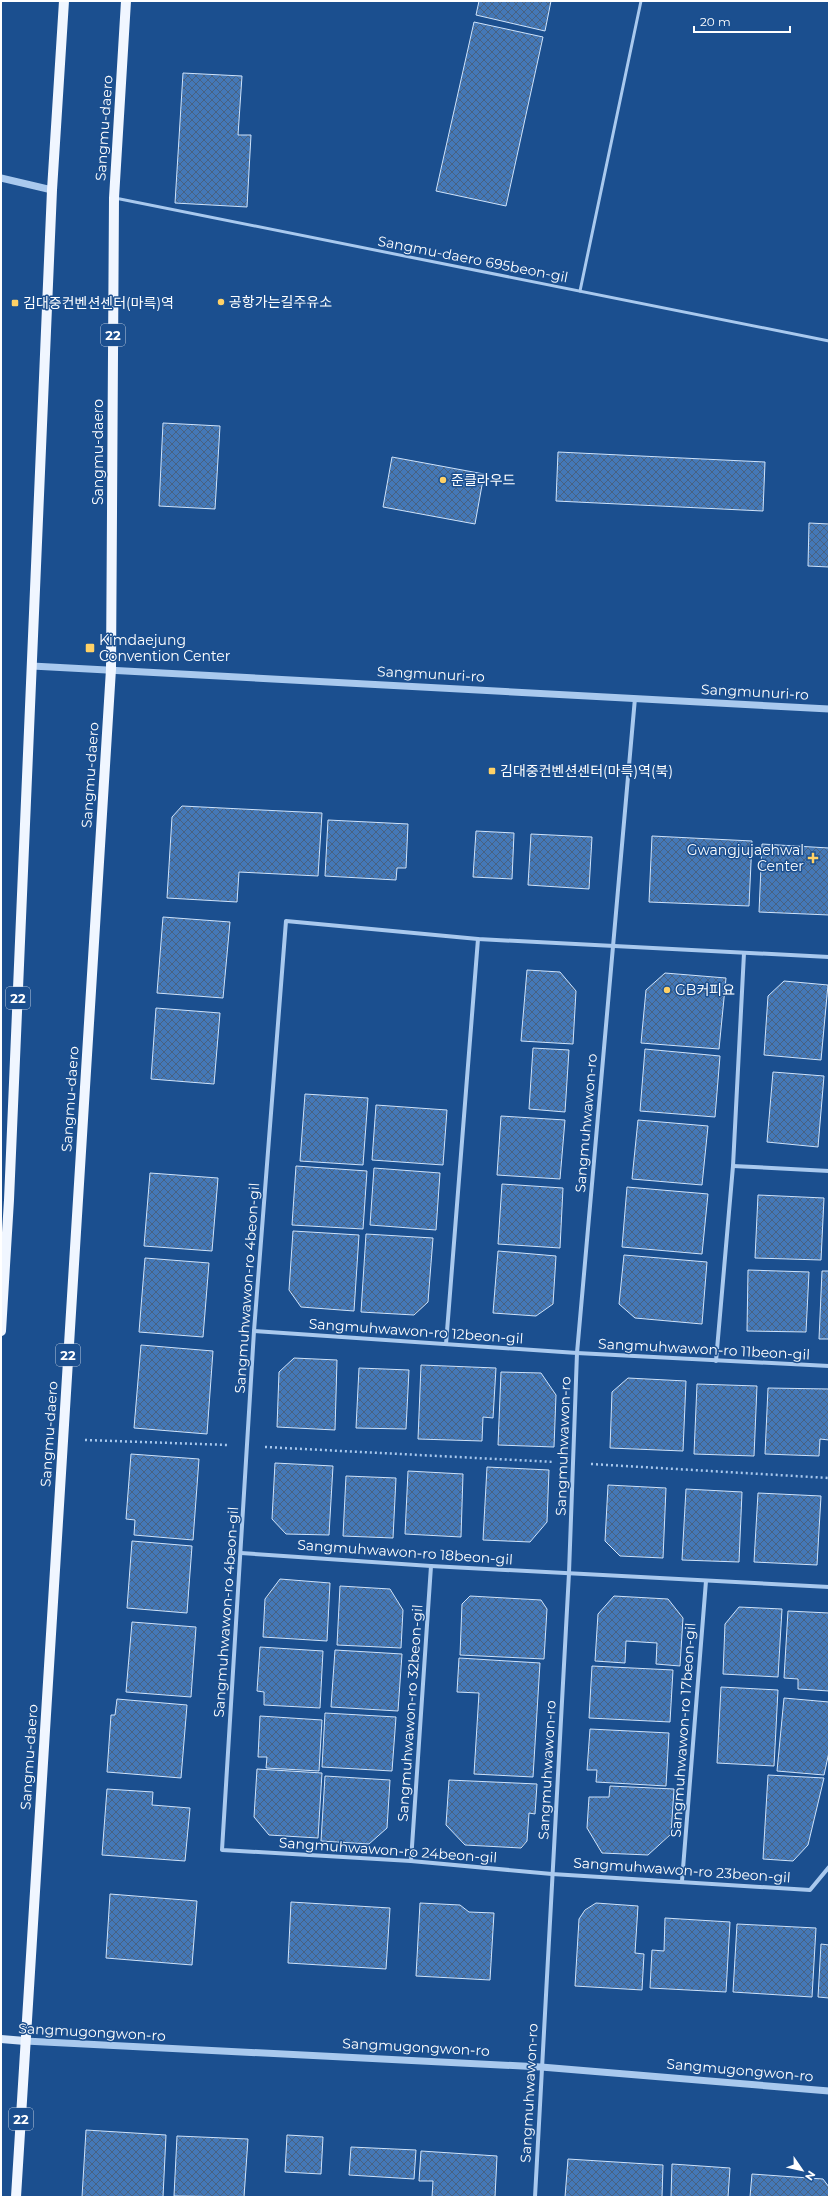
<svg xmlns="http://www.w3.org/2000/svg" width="830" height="2198" viewBox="0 0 830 2198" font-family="Montserrat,'Noto Sans KR',sans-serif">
	<defs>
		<pattern id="building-cross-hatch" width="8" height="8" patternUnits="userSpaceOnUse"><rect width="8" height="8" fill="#4478b7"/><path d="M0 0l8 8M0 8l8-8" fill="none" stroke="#486282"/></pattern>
	</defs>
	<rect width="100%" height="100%" fill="#1b4f8f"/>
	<g fill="url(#building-cross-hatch)" stroke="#cfe3fa">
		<polygon points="479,1 551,1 545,31 476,15"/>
		<polygon points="474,22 543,37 506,206 436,191"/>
		<polygon points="183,73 242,76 238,135 251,135 247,207 175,203"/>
		<polygon points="163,423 220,426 215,509 159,506"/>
		<polygon points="558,452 765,462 763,511 556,501"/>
		<polygon points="392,457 484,474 475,524 383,507"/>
		<polygon points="809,523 829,524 829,567 808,566"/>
		<polygon points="182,806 322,813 318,876 239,872 237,902 167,898 172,817"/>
		<polygon points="328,820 408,824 406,868 397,868 396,880 325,876"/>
		<polygon points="476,831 514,833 512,879 473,877"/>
		<polygon points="531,834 592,837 589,889 528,885"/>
		<polygon points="652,836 752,841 749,906 649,902"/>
		<polygon points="762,844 829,848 829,915 759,912"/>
		<polygon points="163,917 230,922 223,998 157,993"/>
		<polygon points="527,970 560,972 576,991 573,1044 521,1041"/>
		<polygon points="665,973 726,978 719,1049 641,1043 646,990"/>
		<polygon points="784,981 828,985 821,1060 764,1055 768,996"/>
		<polygon points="156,1008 220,1013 214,1084 151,1079"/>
		<polygon points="533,1048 569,1050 565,1112 529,1109"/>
		<polygon points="645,1049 720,1056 715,1117 640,1111"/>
		<polygon points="773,1072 824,1076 818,1147 767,1142"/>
		<polygon points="305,1094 368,1098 363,1165 300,1161"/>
		<polygon points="376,1105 447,1110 443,1165 372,1160"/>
		<polygon points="501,1116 565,1120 560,1179 497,1175"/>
		<polygon points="638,1120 708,1126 702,1185 632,1179"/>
		<polygon points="296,1166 367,1171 363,1229 292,1225"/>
		<polygon points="374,1168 440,1173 436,1230 370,1225"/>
		<polygon points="150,1173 218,1178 212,1251 144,1246"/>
		<polygon points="502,1184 563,1188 560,1248 498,1244"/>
		<polygon points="627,1187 708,1194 702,1254 622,1247"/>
		<polygon points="758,1195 824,1198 821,1260 755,1258"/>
		<polygon points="293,1231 359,1235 354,1311 301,1307 289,1290"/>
		<polygon points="366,1234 433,1238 428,1302 414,1315 361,1312"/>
		<polygon points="498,1251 556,1256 553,1304 536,1316 493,1313"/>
		<polygon points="624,1255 707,1262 702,1324 635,1318 619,1304"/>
		<polygon points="145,1258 209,1263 203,1337 139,1332"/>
		<polygon points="748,1270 809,1272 806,1332 747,1331"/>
		<polygon points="822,1271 829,1271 829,1339 819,1339"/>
		<polygon points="141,1345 213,1351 207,1434 134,1428"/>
		<polygon points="294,1358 337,1360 335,1430 277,1427 279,1372"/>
		<polygon points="421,1365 496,1368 493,1418 483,1417 482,1441 418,1439"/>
		<polygon points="359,1368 409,1370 406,1429 356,1428"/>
		<polygon points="501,1372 541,1373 556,1395 554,1447 498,1445"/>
		<polygon points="628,1378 686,1381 683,1451 610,1448 612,1392"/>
		<polygon points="697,1384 757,1386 754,1456 694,1454"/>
		<polygon points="768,1388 829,1389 829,1440 820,1439 819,1456 765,1454"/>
		<polygon points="131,1454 199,1459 193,1540 134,1535 135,1520 126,1519"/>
		<polygon points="275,1463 333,1466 329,1535 286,1534 272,1519"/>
		<polygon points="487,1467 549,1470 547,1522 530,1542 483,1540"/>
		<polygon points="408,1471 463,1474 461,1537 405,1534"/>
		<polygon points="346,1476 396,1478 393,1538 343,1536"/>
		<polygon points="608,1485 666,1488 663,1558 620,1556 605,1541"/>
		<polygon points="686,1489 742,1492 739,1562 682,1560"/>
		<polygon points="758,1493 821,1496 817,1565 754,1562"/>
		<polygon points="132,1541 192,1546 187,1613 127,1608"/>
		<polygon points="280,1579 330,1583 327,1641 263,1637 265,1599"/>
		<polygon points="340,1586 390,1589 403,1610 401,1648 337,1645"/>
		<polygon points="470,1596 541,1600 547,1609 544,1659 460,1655 462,1604"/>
		<polygon points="614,1596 668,1599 683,1618 680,1666 656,1664 657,1643 626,1641 625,1663 595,1661 598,1614"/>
		<polygon points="739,1607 782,1609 778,1677 723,1674 725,1624"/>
		<polygon points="788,1611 829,1613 829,1691 798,1689 798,1679 784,1678"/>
		<polygon points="132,1622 196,1627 191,1697 126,1692"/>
		<polygon points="260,1647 323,1651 320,1708 264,1705 264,1692 257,1691"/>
		<polygon points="335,1650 402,1654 398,1711 331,1707"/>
		<polygon points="459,1658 540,1663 533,1777 474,1774 479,1693 457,1692"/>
		<polygon points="592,1666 673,1670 670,1722 589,1718"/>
		<polygon points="721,1687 778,1690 774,1766 717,1763"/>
		<polygon points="784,1698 829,1702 829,1752 824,1775 777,1771"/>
		<polygon points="117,1699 187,1705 181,1778 107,1772 111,1715 115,1715"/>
		<polygon points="325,1713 396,1717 392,1771 322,1767"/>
		<polygon points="260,1716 322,1720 319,1771 266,1768 267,1757 258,1757"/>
		<polygon points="590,1729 669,1733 666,1786 596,1782 597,1770 587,1770"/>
		<polygon points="257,1769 322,1773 318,1838 269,1835 254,1817"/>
		<polygon points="768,1775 824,1778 808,1845 793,1861 763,1859"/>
		<polygon points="325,1776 390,1780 387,1828 369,1844 321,1841"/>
		<polygon points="449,1780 537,1784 535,1814 529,1813 527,1841 521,1848 465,1845 446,1825"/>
		<polygon points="610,1786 674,1789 671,1834 648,1855 602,1853 587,1828 589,1797 609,1797"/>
		<polygon points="107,1789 153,1792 152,1805 190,1808 185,1861 102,1855"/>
		<polygon points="110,1894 197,1901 192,1965 106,1958"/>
		<polygon points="291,1902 390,1908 386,1969 288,1963"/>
		<polygon points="420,1903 460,1905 469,1912 494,1913 490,1980 416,1976"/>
		<polygon points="596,1903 638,1906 635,1953 644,1954 642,1990 575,1986 579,1919 585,1910"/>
		<polygon points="665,1918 730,1922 726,1992 650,1988 652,1950 664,1951"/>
		<polygon points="737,1924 816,1928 812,1997 733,1992"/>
		<polygon points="821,1944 829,1945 829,1998 818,1997"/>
		<polygon points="86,2130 166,2135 163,2197 82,2197"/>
		<polygon points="287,2135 323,2137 321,2174 285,2172"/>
		<polygon points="177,2136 248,2139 244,2197 174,2196"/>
		<polygon points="351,2147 416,2150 414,2179 349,2175"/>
		<polygon points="421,2151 497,2156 495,2197 432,2197 433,2181 419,2181"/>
		<polygon points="568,2159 663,2165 662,2197 565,2197"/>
		<polygon points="672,2164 730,2168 728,2197 671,2197"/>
		<polygon points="752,2174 823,2179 829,2187 829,2197 750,2197"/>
	</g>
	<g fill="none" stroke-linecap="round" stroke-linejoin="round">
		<g stroke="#a9c9ee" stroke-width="2.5" stroke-dasharray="2 3" stroke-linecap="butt">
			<polyline points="85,1440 228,1445"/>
			<polyline points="265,1447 554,1462"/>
			<polyline points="591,1464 829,1478"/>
		</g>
		<g stroke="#a9c9ee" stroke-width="3">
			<polyline points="115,198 829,341"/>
			<polyline points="580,291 641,1"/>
		</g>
		<g stroke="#a9c9ee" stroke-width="4">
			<polyline points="829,957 478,939 286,921 254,1331 222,1850 411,1861 552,1874 810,1890 829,1867"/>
			<polyline points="733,1166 829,1171"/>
			<polyline points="254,1331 577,1353 829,1366"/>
			<polyline points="446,1344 478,939"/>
			<polyline points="716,1361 733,1166 744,953"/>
			<polyline points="241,1553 431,1566 829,1587"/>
			<polyline points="411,1861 431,1566"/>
			<polyline points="682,1881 706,1581"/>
			<polyline points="535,2197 569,1573 577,1353 635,698"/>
		</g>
		<g stroke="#a9c9ee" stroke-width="7">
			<polyline points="1,178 52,190"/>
			<polyline points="32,666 829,709"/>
			<polyline points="25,2041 541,2067 829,2091"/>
		</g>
		<polyline stroke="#d6e6fa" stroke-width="8" points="1,2039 25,2041"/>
		<g stroke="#f0f6ff" stroke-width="10">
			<polyline points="1,1331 9,1200 52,190 64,1"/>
			<polyline points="16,2197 111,669 114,198 126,1"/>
		</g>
	</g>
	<g fill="#ffd166" stroke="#1b4f8f" stroke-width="1.5">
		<circle cx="221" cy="302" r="4"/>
		<rect x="11" y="299" width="8" height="8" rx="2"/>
		<circle cx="443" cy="480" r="4"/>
		<rect x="85" y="643" width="10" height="10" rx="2"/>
		<rect x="488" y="767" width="8" height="8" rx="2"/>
		<path d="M811 852h4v4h4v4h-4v4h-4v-4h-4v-4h4z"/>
		<circle cx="667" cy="990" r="4"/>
	</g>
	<g text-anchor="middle" stroke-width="3" stroke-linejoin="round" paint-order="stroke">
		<g fill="#1b4f8f" stroke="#bbcadd" stroke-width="1">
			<rect x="101" y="324" width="24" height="22" rx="3"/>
			<rect x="6" y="987" width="24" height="22" rx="3"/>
			<rect x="56" y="1344" width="24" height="22" rx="3"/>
			<rect x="9" y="2108" width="24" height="22" rx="3"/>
		</g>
		<g font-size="13" font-weight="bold" fill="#fff">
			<text x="113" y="340">22</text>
			<text x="18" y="1003">22</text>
			<text x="68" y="1360">22</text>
			<text x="21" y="2124">22</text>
		</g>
		<g font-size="14" fill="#fff" stroke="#1b4f8f">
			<text transform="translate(104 128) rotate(-86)" y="5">Sangmu-daero</text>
			<text transform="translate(473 259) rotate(11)" y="5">Sangmu-daero 695beon-gil</text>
			<text transform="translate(98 452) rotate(-90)" y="5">Sangmu-daero</text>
			<text transform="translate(431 674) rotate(3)" y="5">Sangmunuri-ro</text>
			<text transform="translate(755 692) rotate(3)" y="5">Sangmunuri-ro</text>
			<text transform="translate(90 775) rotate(-86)" y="5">Sangmu-daero</text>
			<text transform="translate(70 1099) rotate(-86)" y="5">Sangmu-daero</text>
			<text transform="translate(586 1123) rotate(-85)" y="5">Sangmuhwawon-ro</text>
			<text transform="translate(247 1288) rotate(-86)" y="5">Sangmuhwawon-ro 4beon-gil</text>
			<text transform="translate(416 1331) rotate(4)" y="5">Sangmuhwawon-ro 12beon-gil</text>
			<text transform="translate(704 1349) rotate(3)" y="5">Sangmuhwawon-ro 11beon-gil</text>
			<text transform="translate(49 1434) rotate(-86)" y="5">Sangmu-daero</text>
			<text transform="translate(563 1446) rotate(-88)" y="5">Sangmuhwawon-ro</text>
			<text transform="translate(405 1552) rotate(4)" y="5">Sangmuhwawon-ro 18beon-gil</text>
			<text transform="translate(226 1612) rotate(-86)" y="5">Sangmuhwawon-ro 4beon-gil</text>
			<text transform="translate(410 1713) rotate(-86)" y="5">Sangmuhwawon-ro 32beon-gil</text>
			<text transform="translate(683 1730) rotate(-86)" y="5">Sangmuhwawon-ro 17beon-gil</text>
			<text transform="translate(29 1757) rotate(-86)" y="5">Sangmu-daero</text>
			<text transform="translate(547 1770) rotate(-87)" y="5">Sangmuhwawon-ro</text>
			<text transform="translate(388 1850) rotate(4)" y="5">Sangmuhwawon-ro 24beon-gil</text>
			<text transform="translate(682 1870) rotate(4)" y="5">Sangmuhwawon-ro 23beon-gil</text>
			<text transform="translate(92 2032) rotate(3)" y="5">Sangmugongwon-ro</text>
			<text transform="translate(416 2047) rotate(3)" y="5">Sangmugongwon-ro</text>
			<text transform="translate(740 2070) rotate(5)" y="5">Sangmugongwon-ro</text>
			<text transform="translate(529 2093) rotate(-87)" y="5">Sangmuhwawon-ro</text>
		</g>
		<g font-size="14" fill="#fff" stroke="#1b4f8f" text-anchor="start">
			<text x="229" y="307">공항가는길주유소</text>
			<text x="23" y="308">김대중컨벤션센터(마륵)역</text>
			<text x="451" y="485">준클라우드</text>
			<text x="99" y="645">Kimdaejung<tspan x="99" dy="16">Convention Center</tspan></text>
			<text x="500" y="776">김대중컨벤션센터(마륵)역(북)</text>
			<text x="804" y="855" text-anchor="end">Gwangjujaehwal<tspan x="804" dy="16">Center</tspan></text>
			<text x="675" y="995">GB커피요</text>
		</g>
	</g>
	<rect width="830" height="2198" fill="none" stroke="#ffffff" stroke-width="4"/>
	<g transform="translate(802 2170) rotate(124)" stroke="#1b4f8f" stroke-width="3" paint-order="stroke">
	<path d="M0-3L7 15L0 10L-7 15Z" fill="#ffffff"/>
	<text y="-6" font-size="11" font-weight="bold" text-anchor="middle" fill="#ffffff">N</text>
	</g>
	<path d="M694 26v6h96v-6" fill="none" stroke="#ffffff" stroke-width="2"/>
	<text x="700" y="26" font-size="12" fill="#ffffff" stroke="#1b4f8f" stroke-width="3" paint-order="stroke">20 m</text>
</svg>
